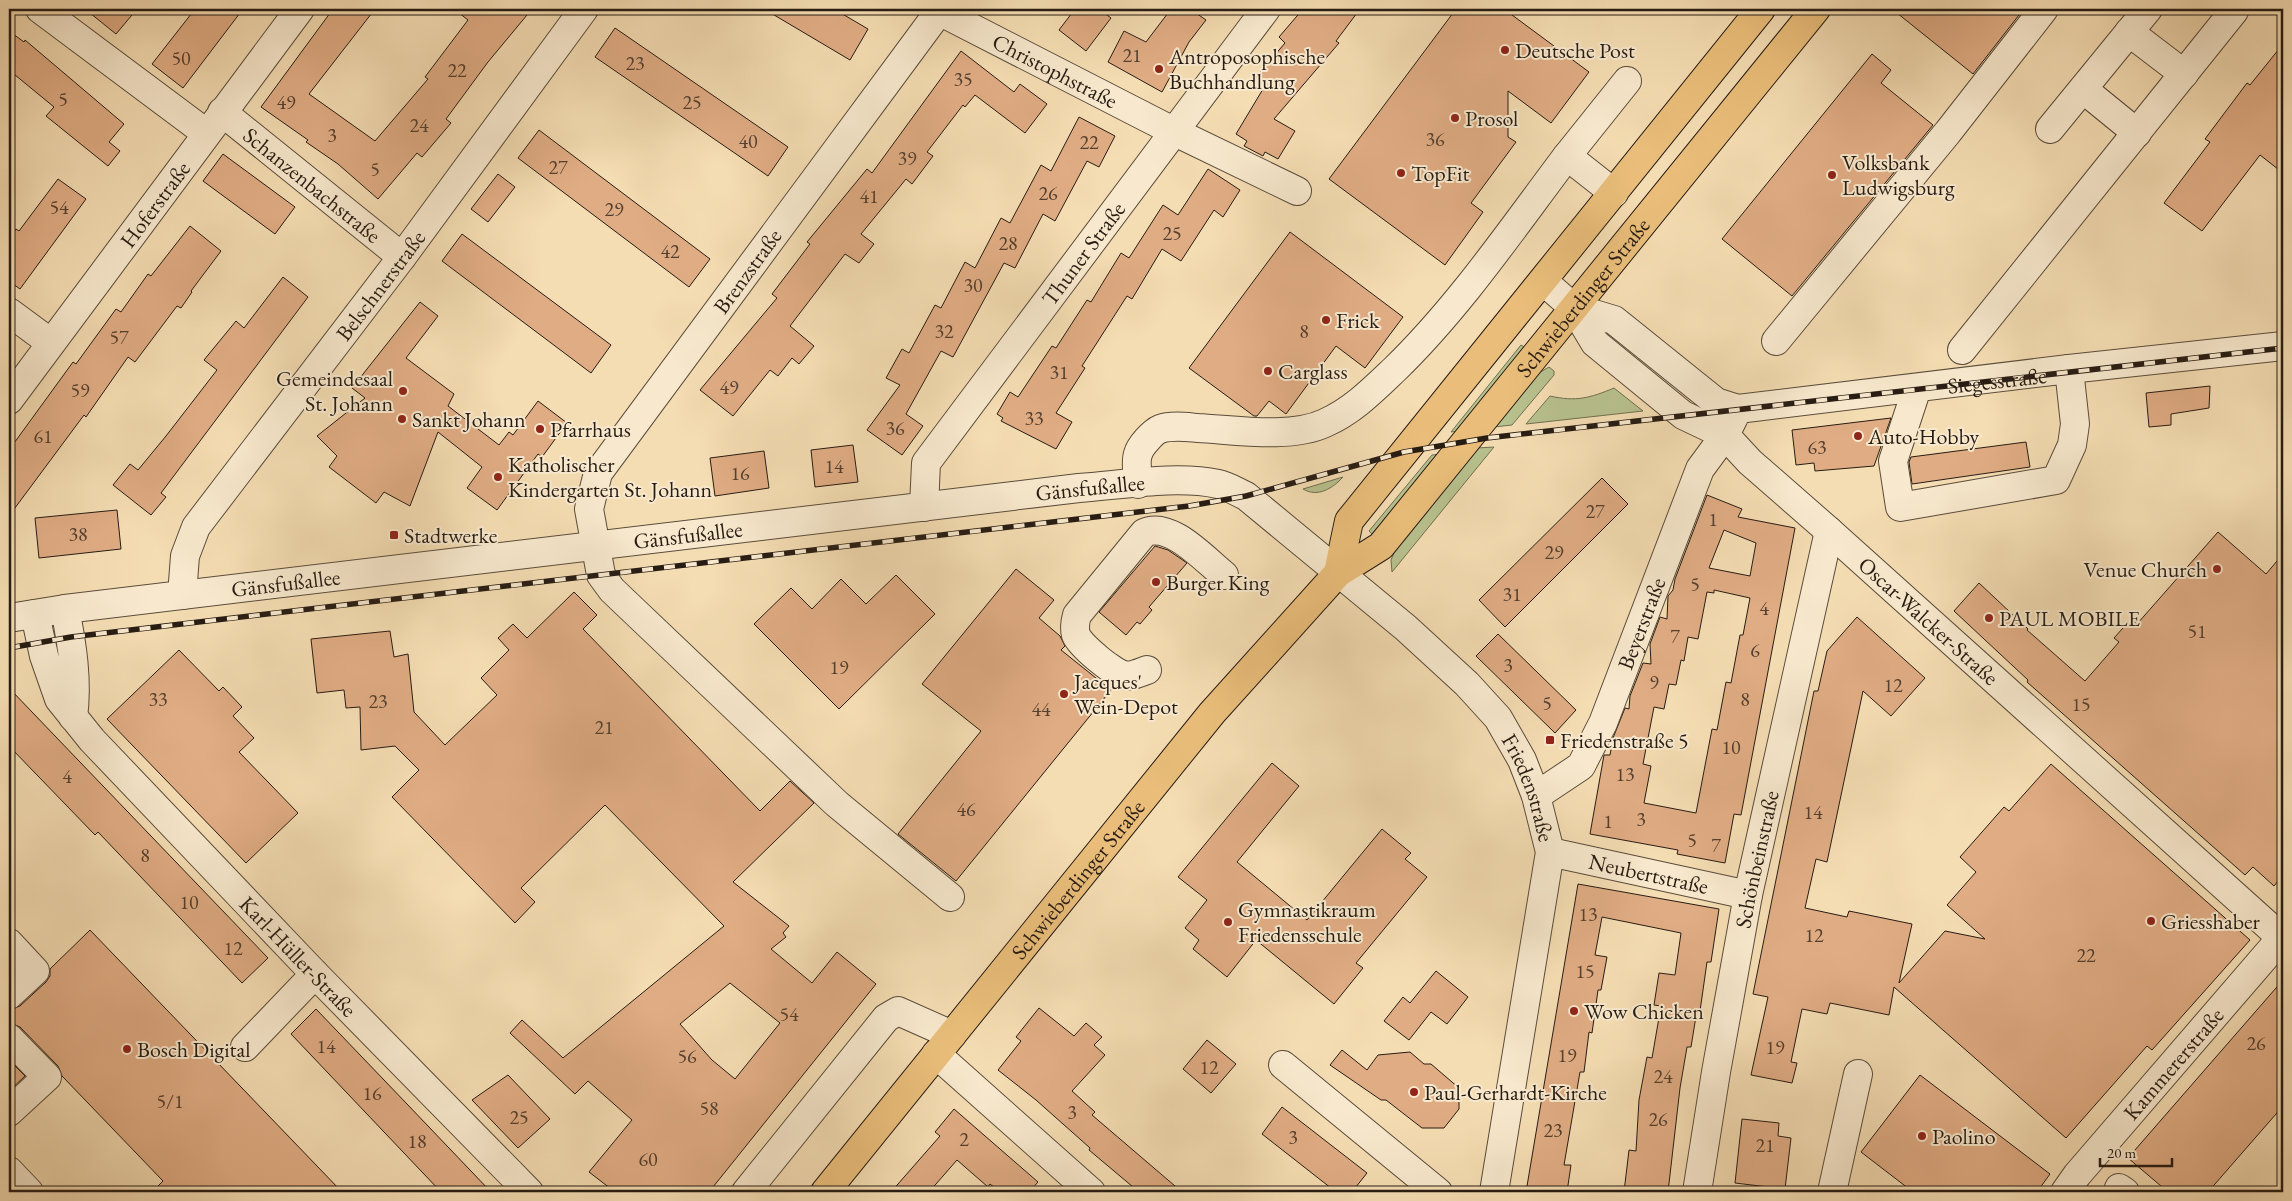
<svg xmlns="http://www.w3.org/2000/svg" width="2292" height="1201" viewBox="0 0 2292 1201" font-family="'EB Garamond',serif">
	<rect width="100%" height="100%" fill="#f5ddb3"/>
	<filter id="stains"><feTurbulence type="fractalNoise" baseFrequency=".004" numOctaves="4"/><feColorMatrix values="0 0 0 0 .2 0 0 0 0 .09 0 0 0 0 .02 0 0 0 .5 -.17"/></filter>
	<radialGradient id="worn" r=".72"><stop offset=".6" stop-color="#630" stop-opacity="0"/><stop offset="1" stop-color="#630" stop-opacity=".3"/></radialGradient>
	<g fill="#b8c28f" stroke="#706f51">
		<polygon points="1521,345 1526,348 1460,431 1451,432"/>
		<polygon points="1549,367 1554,371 1554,375 1512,425 1494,427 1537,374"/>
		<path d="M 1614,388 L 1643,411 L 1526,424 L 1550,396 C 1576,402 1590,398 1614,388 Z"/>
		<polygon points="1494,447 1392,572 1391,560 1396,548 1477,448"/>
		<polygon points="1441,454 1374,536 1369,531 1432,455"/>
		<path d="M 1343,477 C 1333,488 1318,498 1303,489 Z"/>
	</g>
	<g fill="#e0ac84" stroke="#271c13" fill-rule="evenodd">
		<polygon points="85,9 137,9 116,34"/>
		<polygon points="195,9 243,9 183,88 152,64"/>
		<polygon points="333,9 375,9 309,94 375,141 428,79 425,77 468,20 454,9 532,9 488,62 446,119 451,123 422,157 417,153 378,199 338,164 306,142 308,140 261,107"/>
		<polygon points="764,9 834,9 868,29 850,60"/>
		<polygon points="1075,9 1099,9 1111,18 1086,51 1059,30"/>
		<polygon points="1171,9 1190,9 1206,20 1189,42 1162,92 1108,62 1124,31 1146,42"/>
		<polygon points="1303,9 1360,9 1336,41 1339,43 1274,119 1295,131 1278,159 1265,152 1263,156 1244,146 1247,141 1236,134 1266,84 1256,77 1285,43 1279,37"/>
		<polygon points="1456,9 1504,9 1589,72 1551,123 1508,91 1508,137 1516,142 1471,203 1483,212 1445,265 1329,179"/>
		<polygon points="1892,9 2011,9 2019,15 1973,74"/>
		<polygon points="615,28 788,147 768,176 595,57"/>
		<polygon points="9,31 24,42 25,40 124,124 109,142 120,151 108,166 46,116 54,107 9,70"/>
		<polygon points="2283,44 2283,173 2260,155 2202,231 2164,203 2210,142 2205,139 2247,83 2250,85"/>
		<polygon points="961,51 1014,92 1020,84 1047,104 1025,133 975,95 965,107 963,105 927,152 933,156 912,184 906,179 861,234 874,244 859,263 845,254 790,326 814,346 799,364 792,358 778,376 770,370 733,416 700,390 777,298 772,294 810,244 807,242 867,169 872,173"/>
		<polygon points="1872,54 1891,70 1881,83 1933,125 1792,296 1722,239"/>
		<polygon points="1079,117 1115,136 1099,167 1087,161 1055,221 1043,214 1015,268 1004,263 953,357 941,351 906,414 923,426 902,455 867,430 900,385 886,378 902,349 909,353 935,305 941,308 965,262 975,268 1001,218 1010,223 1041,165 1051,171"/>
		<polygon points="539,130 710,259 689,287 518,158"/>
		<polygon points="223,154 295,207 275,234 203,181"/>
		<polygon points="1208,169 1240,190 1223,217 1214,210 1181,261 1162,249 1132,299 1127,296 1082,366 1085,368 1056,413 1072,422 1056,449 1001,421 1003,418 997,414 1010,392 1018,397 1052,346 1056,348 1087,300 1091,302 1121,253 1129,258 1163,205 1178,215"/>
		<polygon points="498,174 515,187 488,222 471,209"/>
		<polygon points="58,179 86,199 20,289 9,281 9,239 16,229 19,231"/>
		<polygon points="190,226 221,251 191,291 192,292 181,308 177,306 135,362 128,357 86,417 84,415 9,516 9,450 73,362 76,364 116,309 121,312 148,274 151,276"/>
		<polygon points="1290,232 1403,317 1365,368 1336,346 1286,414 1269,401 1257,416 1254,416 1189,368"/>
		<polygon points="462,234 611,345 591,373 442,261"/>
		<polygon points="283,277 308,297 161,493 166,497 151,515 113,485 130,464 138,470 166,436 217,370 204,360 236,321 244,328"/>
		<polygon points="420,302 438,316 406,358 454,394 448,406 499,445 509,432 513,435 538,401 567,423 542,457 538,454 497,510 467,488 482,467 438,432 410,506 384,492 376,503 329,467 337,456 317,436 365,398 352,388"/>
		<polygon points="2210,386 2209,408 2171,414 2171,425 2149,427 2146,393"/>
		<polygon points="1891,418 1874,466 1815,471 1814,463 1796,465 1792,430"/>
		<polygon points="2026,442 2030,467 1912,484 1909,462 1911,457"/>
		<polygon points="853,445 858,482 815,487 811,450"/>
		<polygon points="764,451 769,488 715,496 710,458"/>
		<polygon points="1602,478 1628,504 1505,627 1479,600"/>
		<path d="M 1707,495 L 1742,509 L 1738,517 L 1795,528 L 1741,815 L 1734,814 L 1725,863 L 1677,854 L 1678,850 L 1590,834 L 1604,755 L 1610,755 L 1613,738 L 1625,708 L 1629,709 L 1630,696 L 1643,663 L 1651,664 L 1650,644 L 1660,617 L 1667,619 L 1668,596 L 1673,590 L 1675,579 ZM 1724,530 L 1756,543 L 1750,576 L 1709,568 ZM 1714,590 L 1750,598 L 1743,635 L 1740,635 L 1731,683 L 1726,682 L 1717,730 L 1712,729 L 1696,813 L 1644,803 L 1651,766 L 1643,764 L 1654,707 L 1664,709 L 1669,684 L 1676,685 L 1681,660 L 1684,661 L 1688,637 L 1698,639 L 1707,592 L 1714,593 Z"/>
		<polygon points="117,510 121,549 39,558 35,518"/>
		<polygon points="2218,532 2266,574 2283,554 2283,875 2274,886 2253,867 2245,875 2027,682 2028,680 1954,611 1979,583 2028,629 2027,630 2085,681 2119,642 2114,638 2131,619 2137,624"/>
		<polygon points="1155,546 1168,550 1187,563 1149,607 1152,610 1140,624 1137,622 1126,635 1099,612"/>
		<polygon points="1016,569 1054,600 1039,618 1060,636 1065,646 1061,650 1111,690 956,881 898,834 981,731 922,684"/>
		<polygon points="896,575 935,614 839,709 754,624 791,588 812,609 841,579 866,604"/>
		<path d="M 574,592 L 597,615 L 583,629 L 760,811 L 790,781 L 814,803 L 733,882 L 789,926 L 783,933 L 786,937 L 771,949 L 812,983 L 837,952 L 876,984 L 709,1192 L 615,1192 L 589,1172 L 632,1120 L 588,1081 L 575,1094 L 510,1033 L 522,1020 L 563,1058 L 724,926 L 605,805 L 521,888 L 535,902 L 515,923 L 392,797 L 419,770 L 395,746 L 361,750 L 360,707 L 346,708 L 344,690 L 317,693 L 311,639 L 390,631 L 394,657 L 408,654 L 414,712 L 445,745 L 497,695 L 481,678 L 509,650 L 498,638 L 513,624 L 527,638 ZM 730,983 L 780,1023 L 735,1079 L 712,1060 L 680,1024 Z"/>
		<polygon points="1857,617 1925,678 1891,716 1863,691 1827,862 1816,859 1805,908 1847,917 1849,911 1912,924 1899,983 1945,931 1985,939 1947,905 1976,872 1960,857 2004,807 2009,811 2051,764 2250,940 2152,1050 2147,1046 2066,1138 1894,987 1889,1015 1830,1003 1827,1014 1802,1009 1791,1062 1797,1063 1792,1083 1751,1075 1768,997 1753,994 1814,691 1818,691 1827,651"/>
		<polygon points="1498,634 1576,710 1555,733 1476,656"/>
		<polygon points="179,650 219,691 223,687 242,707 233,716 254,738 239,752 298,813 246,863 107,719"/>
		<polygon points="9,688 268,958 242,983 98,832 95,835 9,746"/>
		<polygon points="1272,763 1299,786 1237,862 1307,920 1382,829 1411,853 1405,859 1427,877 1356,963 1363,968 1334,1004 1256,940 1227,977 1193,949 1199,940 1185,928 1207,900 1178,877"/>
		<polygon points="1578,884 1719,909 1711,962 1707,962 1700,1011 1697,1010 1691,1047 1687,1047 1680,1088 1668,1192 1624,1192 1629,1150 1636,1151 1639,1100 1647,1057 1652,1058 1661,1006 1654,1005 1659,973 1675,975 1681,933 1602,917 1595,955 1607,957 1601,990 1598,990 1592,1033 1589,1032 1584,1072 1580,1072 1564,1165 1571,1165 1567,1192 1526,1192"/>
		<polygon points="90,930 342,1192 152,1192 163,1181 62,1076 58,1066 20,1027 9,1023 9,1010 20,1006 46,982 50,976 50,969"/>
		<polygon points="1436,971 1468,997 1447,1024 1431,1012 1409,1040 1384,1021 1403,997 1410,1003"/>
		<polygon points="2283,980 2283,1106 2208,1192 2168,1192 2128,1158"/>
		<polygon points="1039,1008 1074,1036 1086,1023 1102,1037 1094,1045 1105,1055 1072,1091 1095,1112 1092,1115 1182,1192 1139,1192 1089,1150 1090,1148 1036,1100 998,1070 1021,1041 1016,1037"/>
		<polygon points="316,1009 407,1104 491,1192 441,1192 291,1034"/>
		<polygon points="1207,1040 1236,1064 1211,1093 1183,1069"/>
		<polygon points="1342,1050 1367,1070 1378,1055 1410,1052 1424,1064 1431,1064 1459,1088 1459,1109 1444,1128 1422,1128 1386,1100 1381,1100 1330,1065"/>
		<polygon points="9,1060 25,1076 9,1091"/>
		<polygon points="508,1075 550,1119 518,1148 472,1100"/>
		<polygon points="1920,1075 2050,1174 2037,1192 1913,1192 1861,1152"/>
		<polygon points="1282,1107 1367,1173 1352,1192 1336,1192 1262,1134"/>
		<polygon points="954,1109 1038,1182 1029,1192 1000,1192 990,1184 988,1187 957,1160 929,1192 891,1192 940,1136 935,1132"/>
		<polygon points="1742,1119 1779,1123 1778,1136 1791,1138 1785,1189 1735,1183"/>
	</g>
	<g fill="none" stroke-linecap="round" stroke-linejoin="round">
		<defs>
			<g id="minor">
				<polyline points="40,9 206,133"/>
				<path id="s1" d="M 935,9 L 1175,132 L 1297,191"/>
				<polyline points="941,9 598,473 589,509 601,575 612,590 837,804 950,897"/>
				<polyline points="2129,32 2184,74"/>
				<polyline points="2083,89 2137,133"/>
				<path id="s2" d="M 222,112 L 402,257"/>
				<polyline points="2050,129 2148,9"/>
				<polyline points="1614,193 1567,156 1627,81"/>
				<path id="s3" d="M 1543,281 L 1574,308 L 1595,343 L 1683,415 L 1725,435 L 1750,462 L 1829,531 L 2283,939"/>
				<polyline points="1574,308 1614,320 1716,402 1738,409"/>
				<polyline points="9,312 51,343"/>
				<polyline points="1776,341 1948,132 2044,9"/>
				<polyline points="1962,350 2234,11"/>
				<polyline points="1917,388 1893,461 1900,507 2056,480 2072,445 2075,424 2069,369"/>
				<path id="s4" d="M 9,400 L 300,9"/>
				<path d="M 1138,484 C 1138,475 1135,462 1138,454 C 1140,446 1153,432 1160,429 C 1172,425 1186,427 1198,428 C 1236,430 1291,439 1325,423 C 1352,411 1372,391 1394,370 C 1459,307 1512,229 1567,156"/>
				<path id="s5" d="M 924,507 L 926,463 L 1266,9"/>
				<path id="s6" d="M 182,595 L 185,556 L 196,527 L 402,257 L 584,9"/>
				<path d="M 65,609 C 72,644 78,681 73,717"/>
				<path id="s7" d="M 35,614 L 44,656 L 59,699 L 92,740 L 315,974 L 529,1192"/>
				<path id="s8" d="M 9,618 L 65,609 L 1079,488 C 1122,485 1176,475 1218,484 C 1228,486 1237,492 1246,496 L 1406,628 L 1467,684 L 1498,718 L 1522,760 L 1536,796 L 1550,852 L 1494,1192"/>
				<path d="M 1147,670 C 1141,672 1131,677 1124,675 C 1113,673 1081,646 1076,635 C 1074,628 1075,622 1077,615 L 1144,533 C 1170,520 1205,560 1224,575"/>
				<path id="s9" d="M 1536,796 L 1581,766 L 1603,723 L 1700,469 L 1725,435 L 1738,409 L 2069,369 L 2283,346"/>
				<path id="s10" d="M 1550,852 L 1748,895"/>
				<polyline points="9,943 35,971 9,995"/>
				<polyline points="9,1038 47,1077 9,1112"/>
				<polyline points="245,1047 315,974"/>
				<polyline points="936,1054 1091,1192"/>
				<polyline points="1283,1065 1438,1192"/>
				<polyline points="9,1171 29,1192"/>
				<polyline points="2119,1188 2125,1192"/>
				<polyline points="746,1192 886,1018 898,1011 952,1035"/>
				<path id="s11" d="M 1697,1192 L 1716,1072 L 1748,895 L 1829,531"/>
				<polyline points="1832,1192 1858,1074"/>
				<path id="s12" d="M 2065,1192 L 2077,1175 L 2283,936"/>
			</g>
			<g id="major">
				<polyline points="1338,573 1349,521 1761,9"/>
				<path id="s13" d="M 825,1192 L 1212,713 L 1338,573 L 1381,546 L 1816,9"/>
			</g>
		</defs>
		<use href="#minor" stroke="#5a4c3b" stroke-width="30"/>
		<use href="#major" stroke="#271c13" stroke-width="30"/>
		<use href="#minor" stroke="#f8e9ce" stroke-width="28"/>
		<use href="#major" stroke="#eabe7a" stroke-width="28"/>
		<defs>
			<g id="rail">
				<path id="s14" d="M 9,648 L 71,637 L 1189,506 L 1246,496 L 1404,452 L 1487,438 L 2283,348"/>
			</g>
		</defs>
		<use href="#rail" stroke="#271c13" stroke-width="5.5"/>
		<use href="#rail" stroke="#f8e9ce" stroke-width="4" stroke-dasharray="11" stroke-linecap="butt"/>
	</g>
	<g fill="#8f2418" stroke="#f8e9ce" stroke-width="2">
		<circle cx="1505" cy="50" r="5"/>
		<circle cx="1159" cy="69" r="5"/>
		<circle cx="1455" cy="118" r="5"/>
		<circle cx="1401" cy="173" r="5"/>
		<circle cx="1832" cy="175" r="5"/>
		<circle cx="1326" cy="320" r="5"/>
		<circle cx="1268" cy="371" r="5"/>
		<circle cx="403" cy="391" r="5"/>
		<circle cx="402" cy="419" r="5"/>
		<circle cx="540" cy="429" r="5"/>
		<circle cx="1858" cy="436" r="5"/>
		<circle cx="498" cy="477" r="5"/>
		<rect x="389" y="530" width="10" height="10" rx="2.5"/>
		<circle cx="2217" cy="569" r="5"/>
		<circle cx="1156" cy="582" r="5"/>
		<circle cx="1989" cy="618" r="5"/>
		<circle cx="1064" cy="694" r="5"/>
		<rect x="1545" y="735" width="10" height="10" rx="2.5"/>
		<circle cx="2151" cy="921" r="5"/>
		<circle cx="1228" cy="922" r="5"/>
		<circle cx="1574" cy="1011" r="5"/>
		<circle cx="127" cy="1049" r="5"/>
		<circle cx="1414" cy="1092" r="5"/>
		<circle cx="1922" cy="1136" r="5"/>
	</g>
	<g text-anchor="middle" stroke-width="4" stroke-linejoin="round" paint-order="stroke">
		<g font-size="20" fill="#55402f">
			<text x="1132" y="62">21</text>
			<text x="181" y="65">50</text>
			<text x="635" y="70">23</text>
			<text x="457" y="77">22</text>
			<text x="963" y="86">35</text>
			<text x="63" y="106">5</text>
			<text x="286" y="109">49</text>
			<text x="692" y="109">25</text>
			<text x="419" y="132">24</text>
			<text x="332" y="142">3</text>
			<text x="1435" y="146">36</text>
			<text x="748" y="148">40</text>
			<text x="1089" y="149">22</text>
			<text x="907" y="165">39</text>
			<text x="558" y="174">27</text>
			<text x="375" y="176">5</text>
			<text x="1048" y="200">26</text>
			<text x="869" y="203">41</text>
			<text x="59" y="214">54</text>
			<text x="614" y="216">29</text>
			<text x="1172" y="240">25</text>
			<text x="1008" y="250">28</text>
			<text x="670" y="258">42</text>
			<text x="973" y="292">30</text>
			<text x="944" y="338">32</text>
			<text x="1304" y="338">8</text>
			<text x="119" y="344">57</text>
			<text x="1059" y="379">31</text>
			<text x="729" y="394">49</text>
			<text x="80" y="397">59</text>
			<text x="1034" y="425">33</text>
			<text x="895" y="435">36</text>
			<text x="43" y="443">61</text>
			<text x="1817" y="454">63</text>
			<text x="834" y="473">14</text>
			<text x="740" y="480">16</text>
			<text x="1595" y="518">27</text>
			<text x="1713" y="526">1</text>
			<text x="78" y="541">38</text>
			<text x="1554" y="559">29</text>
			<text x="1695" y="591">5</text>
			<text x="1512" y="601">31</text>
			<text x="1764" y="615">4</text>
			<text x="2197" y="638">51</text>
			<text x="1675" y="643">7</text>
			<text x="1755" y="657">6</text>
			<text x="1508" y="672">3</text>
			<text x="839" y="674">19</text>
			<text x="1654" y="689">9</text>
			<text x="1893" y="692">12</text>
			<text x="158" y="706">33</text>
			<text x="1745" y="706">8</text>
			<text x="378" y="708">23</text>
			<text x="1547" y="710">5</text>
			<text x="2081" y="711">15</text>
			<text x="1041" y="716">44</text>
			<text x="604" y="734">21</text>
			<text x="1731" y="754">10</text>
			<text x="1625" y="781">13</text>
			<text x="67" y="783">4</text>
			<text x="966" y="816">46</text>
			<text x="1813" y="819">14</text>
			<text x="1641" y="826">3</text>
			<text x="1608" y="828">1</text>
			<text x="1692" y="847">5</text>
			<text x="1716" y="852">7</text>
			<text x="145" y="862">8</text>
			<text x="189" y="909">10</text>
			<text x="1588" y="921">13</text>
			<text x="1814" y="942">12</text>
			<text x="233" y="955">12</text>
			<text x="2086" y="962">22</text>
			<text x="1585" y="978">15</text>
			<text x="789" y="1021">54</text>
			<text x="2256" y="1050">26</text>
			<text x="326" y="1053">14</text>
			<text x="1775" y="1054">19</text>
			<text x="1567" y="1062">19</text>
			<text x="687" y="1063">56</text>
			<text x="1209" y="1074">12</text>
			<text x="1663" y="1083">24</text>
			<text x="372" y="1100">16</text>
			<text x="170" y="1108">5/1</text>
			<text x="709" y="1115">58</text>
			<text x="1072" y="1119">3</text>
			<text x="519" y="1124">25</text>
			<text x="1658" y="1126">26</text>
			<text x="1553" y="1137">23</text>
			<text x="1293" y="1144">3</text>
			<text x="964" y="1146">2</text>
			<text x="417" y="1148">18</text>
			<text x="1765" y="1152">21</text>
			<text x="648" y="1166">60</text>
		</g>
		<g font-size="22" fill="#271c13" stroke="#f8e9ce" text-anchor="start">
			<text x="1515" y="58">Deutsche Post</text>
			<text x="1169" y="64">Antroposophische<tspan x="1169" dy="25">Buchhandlung</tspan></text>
			<text x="1465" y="126">Prosol</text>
			<text x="1842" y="170">Volksbank<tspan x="1842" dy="25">Ludwigsburg</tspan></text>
			<text x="1411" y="181">TopFit</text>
			<text x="1336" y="328">Frick</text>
			<text x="1278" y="379">Carglass</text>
			<text x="393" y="386" text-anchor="end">Gemeindesaal<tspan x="393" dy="25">St. Johann</tspan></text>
			<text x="412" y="427">Sankt Johann</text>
			<text x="550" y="437">Pfarrhaus</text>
			<text x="1868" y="444">Auto-Hobby</text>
			<text x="508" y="472">Katholischer<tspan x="508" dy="25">Kindergarten St. Johann</tspan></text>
			<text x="404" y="543">Stadtwerke</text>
			<text x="2207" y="577" text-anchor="end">Venue Church</text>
			<text x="1166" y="590">Burger King</text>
			<text x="1999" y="626">PAUL MOBILE</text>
			<text x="1074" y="689">Jacques'<tspan x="1074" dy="25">Wein-Depot</tspan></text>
			<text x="1560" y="748">Friedenstraße 5</text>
			<text x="1238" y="917">Gymnastikraum<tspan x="1238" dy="25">Friedensschule</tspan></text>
			<text x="2161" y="929">Griesshaber</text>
			<text x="1584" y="1019">Wow Chicken</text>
			<text x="137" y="1057">Bosch Digital</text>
			<text x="1424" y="1100">Paul-Gerhardt-Kirche</text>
			<text x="1932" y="1144">Paolino</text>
		</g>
		<g font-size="22" fill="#271c13" stroke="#f8e9ce">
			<text dy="8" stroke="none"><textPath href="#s1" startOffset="135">Christophstraße</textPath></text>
			<text dy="8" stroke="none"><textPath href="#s2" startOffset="116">Schanzenbachstraße</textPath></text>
			<text dy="8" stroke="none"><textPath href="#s4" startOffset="244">Hoferstraße</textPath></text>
			<text dy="8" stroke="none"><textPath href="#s5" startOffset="306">Thuner Straße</textPath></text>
			<text transform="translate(747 271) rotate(-54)" y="8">Brenzstraße</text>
			<text dy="8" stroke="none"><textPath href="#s6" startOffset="374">Belschnerstraße</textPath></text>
			<text dy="8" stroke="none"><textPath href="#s13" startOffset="1175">Schwieberdinger Straße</textPath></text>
			<text dy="8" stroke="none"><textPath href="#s14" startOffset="2008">Siegesstraße</textPath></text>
			<text dy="8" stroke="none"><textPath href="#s8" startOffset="1089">Gänsfußallee</textPath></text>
			<text dy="8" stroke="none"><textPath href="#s8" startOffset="684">Gänsfußallee</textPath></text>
			<text dy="8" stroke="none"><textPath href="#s8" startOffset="279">Gänsfußallee</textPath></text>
			<text dy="8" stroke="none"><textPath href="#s3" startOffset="518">Oscar-Walcker-Straße</textPath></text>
			<text dy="8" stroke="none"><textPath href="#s9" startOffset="209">Beyerstraße</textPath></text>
			<text dy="8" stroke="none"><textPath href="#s8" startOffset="1661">Friedenstraße</textPath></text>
			<text dy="8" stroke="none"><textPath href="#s11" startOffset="338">Schönbeinstraße</textPath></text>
			<text dy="8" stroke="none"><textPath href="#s10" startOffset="101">Neubertstraße</textPath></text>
			<text dy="8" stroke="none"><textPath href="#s13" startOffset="402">Schwieberdinger Straße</textPath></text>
			<text dy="8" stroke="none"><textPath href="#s7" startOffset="440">Karl-Hüller-Straße</textPath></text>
			<text dy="8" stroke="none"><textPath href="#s12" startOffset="168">Kammererstraße</textPath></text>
		</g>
	</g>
	<rect width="2292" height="1201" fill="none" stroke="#f5ddb3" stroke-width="30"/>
	<rect x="10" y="10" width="2272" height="1181" fill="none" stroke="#271c13" stroke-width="2.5"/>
	<rect x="15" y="15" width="2262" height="1171" fill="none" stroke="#271c13"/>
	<path d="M2100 1158v8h72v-8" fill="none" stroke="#271c13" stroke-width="2.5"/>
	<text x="2107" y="1158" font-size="15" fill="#271c13" stroke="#f8e9ce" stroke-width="4" paint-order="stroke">20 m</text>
	<rect width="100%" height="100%" filter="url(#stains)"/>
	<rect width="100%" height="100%" fill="url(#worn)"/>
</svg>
